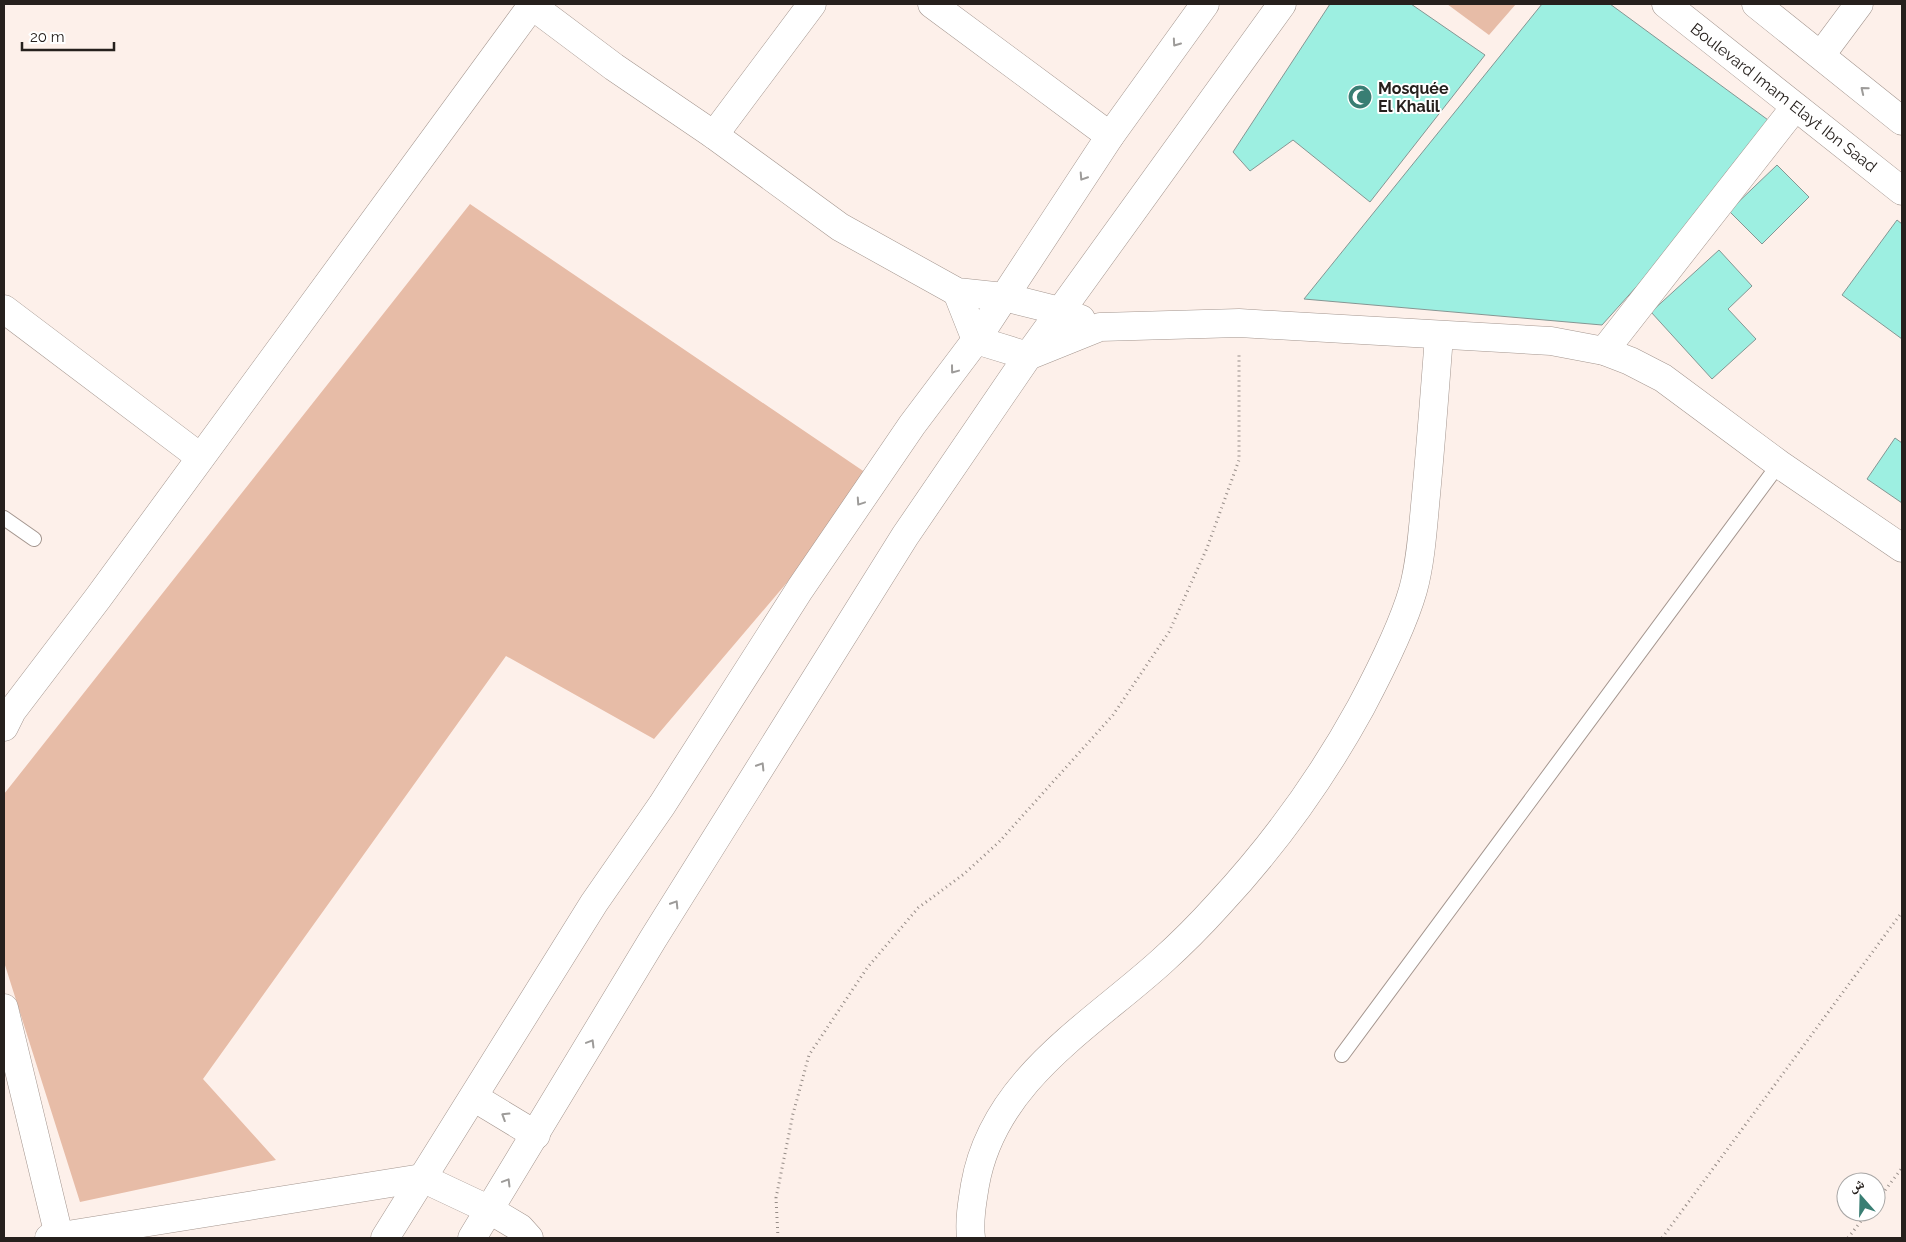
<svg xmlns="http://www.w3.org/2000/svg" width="1906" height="1242" viewBox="0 0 1906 1242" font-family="Raleway,'Noto Naskh Arabic',sans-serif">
	<rect width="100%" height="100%" fill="#fdf0ea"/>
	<g fill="#e7bca7">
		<polygon points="1447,4 1516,4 1489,35"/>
		<polygon points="470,204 875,479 654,739 506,656 203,1079 276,1160 80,1202 4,962 4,794"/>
	</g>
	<g fill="#9defe1" stroke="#859693">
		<polygon points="1330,4 1411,4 1485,55 1370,202 1293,140 1250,171 1233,152"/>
		<polygon points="1542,4 1610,4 1779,128 1602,325 1304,299"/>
		<polygon points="1777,165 1809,197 1762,244 1729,211"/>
		<polygon points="1897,220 1902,224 1902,339 1842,295"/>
		<polygon points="1719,250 1752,286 1728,309 1756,339 1712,379 1651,312"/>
		<polygon points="1895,438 1902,443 1902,503 1867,479"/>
	</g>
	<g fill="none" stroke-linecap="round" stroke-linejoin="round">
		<defs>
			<g id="service">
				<polyline points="4,518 34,539"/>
				<polyline points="1342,1055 1779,464"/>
			</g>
			<g id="minor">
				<polyline points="530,4 614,67 714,135 840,227 957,292 1004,297 1060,311 1081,319"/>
				<polyline points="932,4 1110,136"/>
				<polyline points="1821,55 1859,4"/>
				<polyline points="714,135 812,4"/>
				<polyline points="957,292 976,340 1028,356 1100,327 1239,323 1551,341 1604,351 1630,361 1663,378 1779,464 1902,548"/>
				<polyline points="4,309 200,457"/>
				<polyline points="1604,351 1795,107"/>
				<polyline points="4,727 12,711 98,598 533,4"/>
				<polyline points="4,1008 59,1236"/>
				<polyline points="49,1238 422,1178 490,1210 520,1228 529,1238"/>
				<path d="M 971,1238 C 969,1221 972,1203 975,1185 C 993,1081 1089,1027 1161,962 C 1181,944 1200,925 1218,905 C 1273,846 1322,778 1361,707 C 1378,675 1403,625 1413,590 C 1421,561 1423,526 1426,495 C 1431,442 1435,389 1439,336"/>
			</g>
			<g id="tertiary">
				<polyline points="1666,4 1902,191"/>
				<polyline points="1756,4 1902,121"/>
				<polyline points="475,1098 536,1135"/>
				<polyline points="385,1238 594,903 662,805 800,589 912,425 976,340 1110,136 1205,4"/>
				<polyline points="472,1238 653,939 905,536 1028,356 1282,4"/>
			</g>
		</defs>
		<use href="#service" stroke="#a4968f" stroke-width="16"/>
		<use href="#minor" stroke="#a4968f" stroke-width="29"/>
		<use href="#tertiary" stroke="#a4968f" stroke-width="29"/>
		<g stroke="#968c87" stroke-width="3" stroke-dasharray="1 4" stroke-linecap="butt">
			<polyline points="1876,1202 1902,1168"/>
			<polyline points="778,1238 776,1198 793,1114 809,1055 867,968 918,908 964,874 999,842 1113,715 1169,632 1207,548 1239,460 1239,353"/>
			<polyline points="1662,1238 1902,912"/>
			<polyline points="1848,1238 1868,1212"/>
		</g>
		<use href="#service" stroke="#fff" stroke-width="14"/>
		<use href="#minor" stroke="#fff" stroke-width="28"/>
		<use href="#tertiary" stroke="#fff" stroke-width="28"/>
	</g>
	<defs><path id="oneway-chevron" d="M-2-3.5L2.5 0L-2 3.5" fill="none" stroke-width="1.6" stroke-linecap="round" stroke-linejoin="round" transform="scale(1.25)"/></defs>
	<g stroke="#9d9b99">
		<use href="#oneway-chevron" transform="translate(1176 43) rotate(125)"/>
		<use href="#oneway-chevron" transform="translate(1864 90) rotate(-141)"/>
		<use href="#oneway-chevron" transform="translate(1083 177) rotate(123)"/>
		<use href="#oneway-chevron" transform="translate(954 370) rotate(127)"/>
		<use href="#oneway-chevron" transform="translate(860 502) rotate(124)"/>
		<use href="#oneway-chevron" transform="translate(761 766) rotate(-58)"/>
		<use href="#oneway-chevron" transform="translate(675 904) rotate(-58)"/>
		<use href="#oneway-chevron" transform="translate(591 1043) rotate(-59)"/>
		<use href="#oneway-chevron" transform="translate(505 1116) rotate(-148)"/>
		<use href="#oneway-chevron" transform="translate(507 1182) rotate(-59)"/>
	</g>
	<defs>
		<symbol id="mosque-disc" viewBox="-11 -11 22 22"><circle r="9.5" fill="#397e73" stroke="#fff"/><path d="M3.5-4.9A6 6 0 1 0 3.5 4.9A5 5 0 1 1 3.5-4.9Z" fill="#fff"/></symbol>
	</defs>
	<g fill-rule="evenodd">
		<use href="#mosque-disc" x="1346" y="83" width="28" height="28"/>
	</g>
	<g text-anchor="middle" stroke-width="4" stroke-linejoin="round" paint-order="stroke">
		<g font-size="16" font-weight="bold" fill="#26201d" stroke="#fff" text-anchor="start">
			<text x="1378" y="94">Mosquée<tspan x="1378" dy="18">El Khalil</tspan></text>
		</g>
		<g font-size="16" fill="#26201d" stroke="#fff">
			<text transform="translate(1784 97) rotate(38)" y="6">Boulevard Imam Elayt Ibn Saad</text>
		</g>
	</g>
	<rect width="1906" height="1242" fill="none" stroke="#26201d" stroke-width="10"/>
	<g transform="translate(1861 1197) rotate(340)"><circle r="24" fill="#ffffff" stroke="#a8a6a5"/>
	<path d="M0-4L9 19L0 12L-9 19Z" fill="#397e73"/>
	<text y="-8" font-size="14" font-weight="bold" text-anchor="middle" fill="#26201d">ش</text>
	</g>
	<path d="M22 42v8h92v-8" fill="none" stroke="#26201d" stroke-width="2.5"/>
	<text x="30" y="42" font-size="15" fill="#26201d" stroke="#ffffff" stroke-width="4" paint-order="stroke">20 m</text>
</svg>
